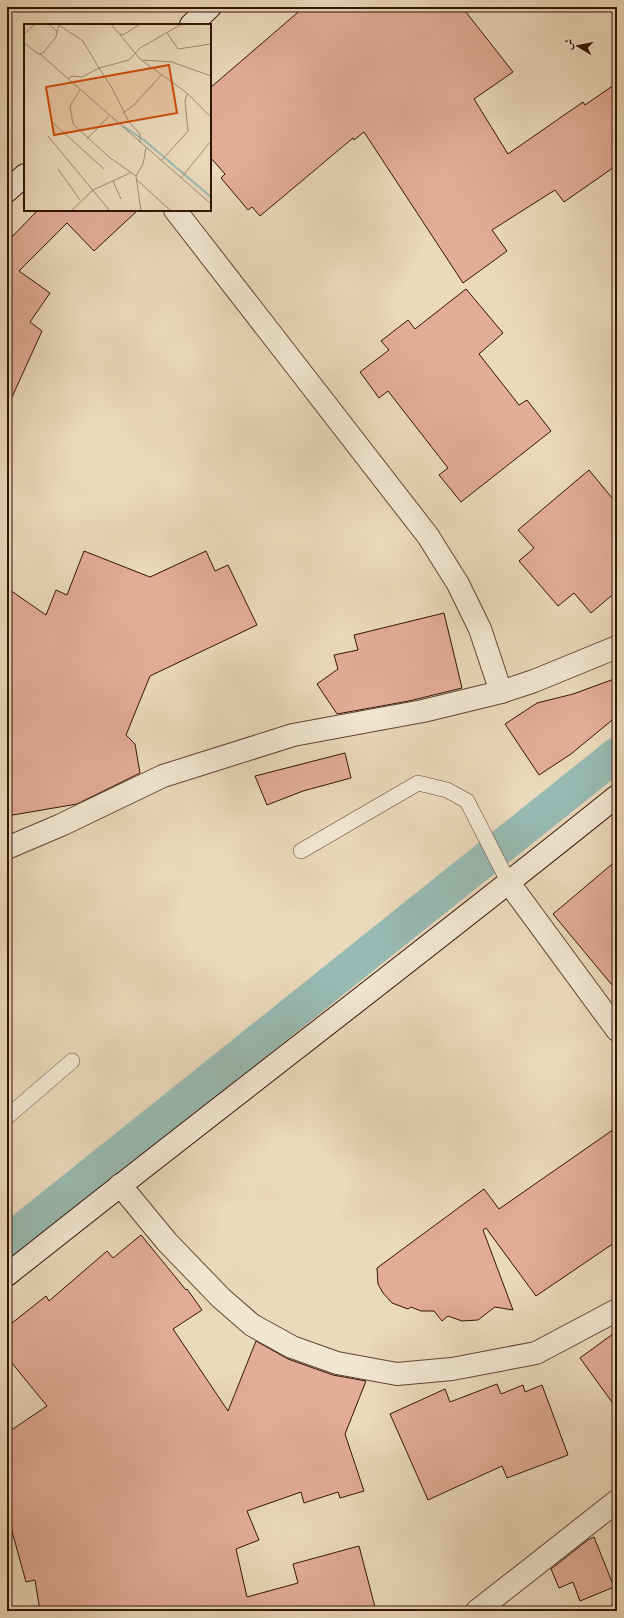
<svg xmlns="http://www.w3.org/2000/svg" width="624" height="1618" viewBox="0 0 624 1618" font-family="'Sorts Mill Goudy',Amiri,serif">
	<rect width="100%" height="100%" fill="#ead9ba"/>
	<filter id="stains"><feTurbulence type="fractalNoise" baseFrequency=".005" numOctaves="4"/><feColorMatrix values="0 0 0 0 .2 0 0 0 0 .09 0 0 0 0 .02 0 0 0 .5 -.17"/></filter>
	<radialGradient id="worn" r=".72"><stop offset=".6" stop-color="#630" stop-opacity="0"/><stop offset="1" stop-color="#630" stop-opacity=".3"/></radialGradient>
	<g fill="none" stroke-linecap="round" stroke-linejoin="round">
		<polyline stroke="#98bab3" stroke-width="34" points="7,1242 617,754"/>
	</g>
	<g fill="#e3ac97" stroke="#331305">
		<polygon points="304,7 462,7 513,72 474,99 508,154 583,102 585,105 617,83 617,165 564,202 555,190 492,230 507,251 463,283 364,132 354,140 353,138 260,216 252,207 248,210 221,178 225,174 210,157 210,88"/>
		<polygon points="38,210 138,210 94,251 67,223 19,271 50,293 30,322 42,331 7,408 7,242"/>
		<polygon points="466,289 503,333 479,354 519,405 527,400 551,431 461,502 439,475 448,468 388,391 379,398 360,372 389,350 381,341 408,320 415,329"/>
		<polygon points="589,470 617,504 617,591 591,613 574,593 558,606 519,561 534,548 518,530"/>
		<polygon points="84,551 150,577 206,551 215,571 228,565 257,625 150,676 126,735 135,744 140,773 77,804 7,816 7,588 46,615 56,590 67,595"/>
		<polygon points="444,613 462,688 409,701 337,714 317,684 338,669 334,655 358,650 354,635"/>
		<polygon points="617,678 617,716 571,754 539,775 505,724 537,703 573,694"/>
		<polygon points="345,753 351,778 303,791 267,805 255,776"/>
		<polygon points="617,860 617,991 553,914"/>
		<polygon points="617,1127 617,1241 536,1296 486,1228 483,1230 513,1310 495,1307 478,1320 462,1321 448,1316 442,1321 434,1311 421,1311 411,1307 408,1309 392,1303 383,1293 378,1284 377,1268 484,1189 499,1209"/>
		<polygon points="141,1235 186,1290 187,1289 202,1310 173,1329 228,1411 256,1341 288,1359 333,1375 366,1381 345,1434 364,1491 340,1498 338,1492 304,1503 301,1492 247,1511 259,1540 236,1549 247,1597 298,1583 293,1564 359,1546 376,1611 40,1611 35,1580 26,1582 7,1513 7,1433 47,1406 7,1357 7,1327 46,1296 49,1301 107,1251 113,1258"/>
		<polygon points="617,1331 617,1409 580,1358"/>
		<polygon points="497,1384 501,1394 523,1385 525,1392 542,1385 568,1455 507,1478 502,1466 428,1500 390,1414 445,1389 450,1402"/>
		<polygon points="594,1537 614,1587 580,1601 573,1582 559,1588 551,1569 588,1540"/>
	</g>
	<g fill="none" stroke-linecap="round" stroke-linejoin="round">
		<defs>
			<g id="lane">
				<polyline points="301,851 418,783 447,790 467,801 509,883"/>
				<polyline points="7,1117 72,1061"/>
			</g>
			<g id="street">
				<polyline points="175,210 428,536 458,584 480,629 501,692"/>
				<polyline points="7,848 61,825 163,776 293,735 423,711 501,692 534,681 617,647"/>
				<polyline points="509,883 617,1030"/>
				<polyline points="120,1185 167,1242 221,1298 252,1325 292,1347 337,1363 397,1374 452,1369 536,1353 617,1310"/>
				<polyline points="477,1611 617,1501"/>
			</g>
			<g id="secondary">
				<polyline points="191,25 210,7"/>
				<polyline points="7,191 25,175"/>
				<path d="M 7,1275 C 209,1114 416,958 617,796"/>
			</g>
		</defs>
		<use href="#lane" stroke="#614432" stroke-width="16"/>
		<use href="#street" stroke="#614432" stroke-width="24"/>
		<use href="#secondary" stroke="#331305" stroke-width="24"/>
		<use href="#lane" stroke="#f1e6d2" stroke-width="15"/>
		<use href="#street" stroke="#f1e6d2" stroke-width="22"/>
		<use href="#secondary" stroke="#f1e6d2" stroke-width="22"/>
	</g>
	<g transform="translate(24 24)">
		<rect width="187" height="187" fill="#ead9ba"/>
		<path fill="none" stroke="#98bab3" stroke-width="2" d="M 99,102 L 120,116 L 187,173"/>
		<path fill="none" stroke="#a18a72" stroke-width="1" d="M 24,0 L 34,8M 87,0 L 116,35 L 163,69 L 187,93M 35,1 L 59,17 L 75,44 L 58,53 L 48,52 L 44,55M 143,9 L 154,25 L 187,20M 0,10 L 11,0M 96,10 L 99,11 L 116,0M 0,22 L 2,20 L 14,30 L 19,29 L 32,13 L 35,0M 16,30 L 187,180M 119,36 L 148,38 L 187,52M 56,66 L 46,82 L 49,100 L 85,133 L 112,152M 99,89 L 110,81 L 138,50M 29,99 L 80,145M 24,112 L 86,187M 63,115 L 85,92M 116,119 L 116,110 L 105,98 L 88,64 L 75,44 L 105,36 L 116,24 L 158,0M 137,137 L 164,107 L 161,77 L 163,70M 34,145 L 56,176M 157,154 L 187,117M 112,155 L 147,187M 89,157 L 97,175M 47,187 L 69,166 L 106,149M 117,187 L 112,152 L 119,140 L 122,124"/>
		<path fill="#cd4e0b" fill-opacity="0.15" stroke="#cd4e0b" stroke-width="2" d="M 145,41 L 153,89 L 30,111 L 22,63 Z"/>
		<rect width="187" height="187" fill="none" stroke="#331305" stroke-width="2"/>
	</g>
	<rect width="624" height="1618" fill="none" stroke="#ead9ba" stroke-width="24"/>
	<rect x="8" y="8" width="608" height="1602" fill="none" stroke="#331305" stroke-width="2"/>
	<rect x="12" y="12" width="600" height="1594" fill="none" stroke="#331305"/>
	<g transform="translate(578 46) rotate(280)" stroke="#f1e6d2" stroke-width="3" paint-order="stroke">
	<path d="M0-3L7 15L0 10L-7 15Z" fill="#331305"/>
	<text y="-6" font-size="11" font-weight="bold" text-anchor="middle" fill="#331305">ش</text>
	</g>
	<rect width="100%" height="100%" filter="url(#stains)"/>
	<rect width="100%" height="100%" fill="url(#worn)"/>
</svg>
